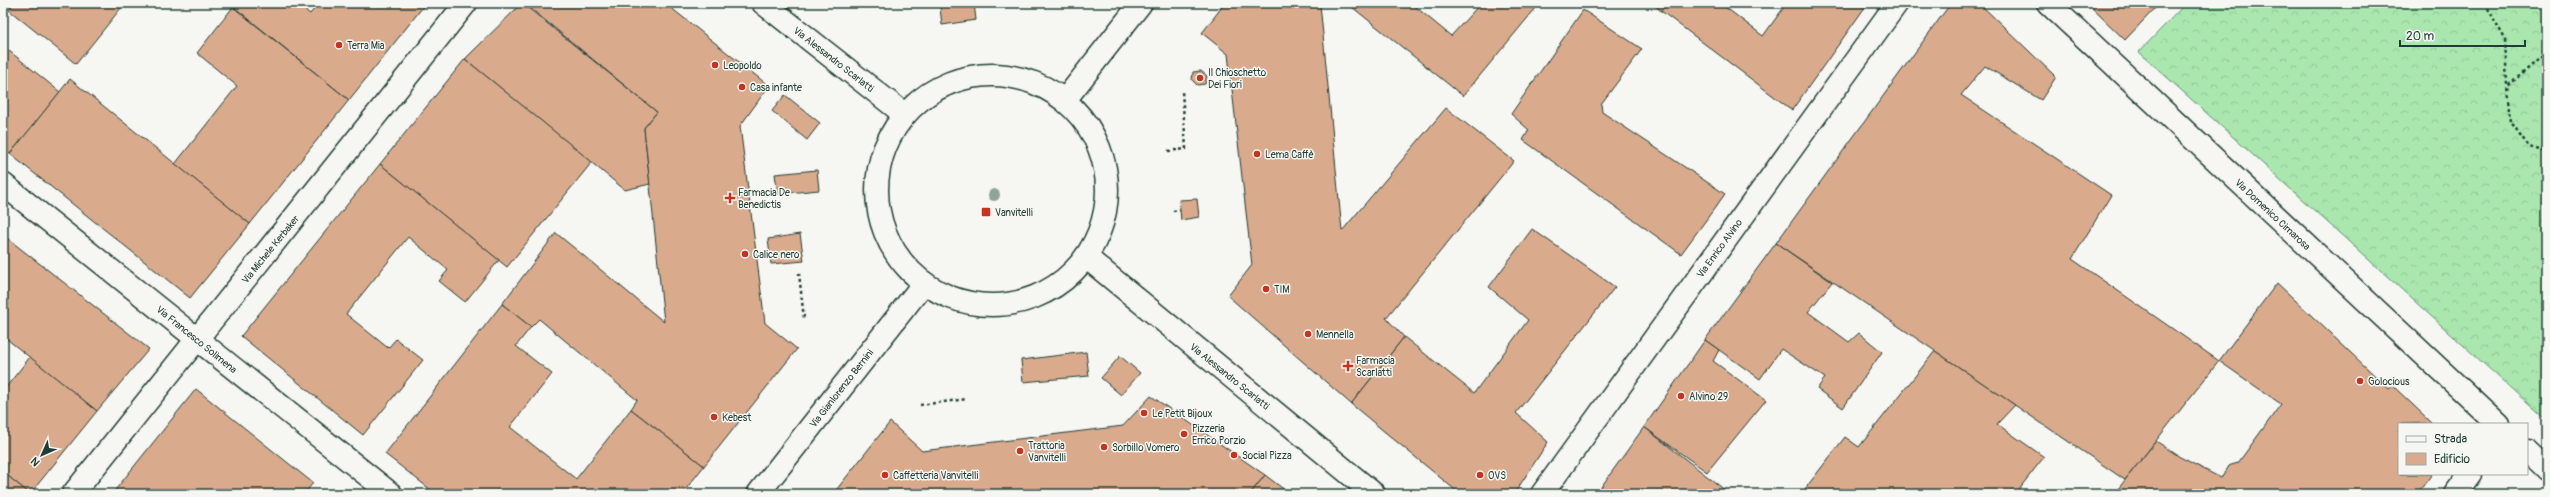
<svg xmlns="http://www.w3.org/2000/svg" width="2550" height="497" viewBox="0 0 2550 497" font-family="Pangolin,sans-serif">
	<defs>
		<pattern id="forest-crowns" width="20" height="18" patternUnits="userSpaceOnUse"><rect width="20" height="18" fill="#a9e7af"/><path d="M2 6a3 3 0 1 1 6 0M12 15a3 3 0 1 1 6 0" fill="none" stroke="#91c797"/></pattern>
	</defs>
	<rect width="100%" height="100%" fill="#f6f6f2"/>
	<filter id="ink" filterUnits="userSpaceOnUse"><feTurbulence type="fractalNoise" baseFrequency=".025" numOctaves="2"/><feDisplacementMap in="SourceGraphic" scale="8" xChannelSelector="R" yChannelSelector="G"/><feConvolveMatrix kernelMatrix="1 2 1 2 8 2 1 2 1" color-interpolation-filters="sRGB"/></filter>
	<g filter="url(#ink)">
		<polygon fill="url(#forest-crowns)" stroke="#649272" points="2186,3 2547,3 2547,421 2139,52"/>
		<g fill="#daaa8c" stroke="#1f3d34">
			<polygon points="14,3 125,3 76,64 9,10"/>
			<polygon points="229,3 297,3 310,14 319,3 426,3 349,100"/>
			<polygon points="522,3 657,112 644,128 650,184 625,190 465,59"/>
			<polygon points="524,3 665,3 769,86 740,126 765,323 797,349 704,466 631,409 637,400 539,319 531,327 502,304 556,233 664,322 644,128 657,112"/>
			<polygon points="974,3 976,20 942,25 940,7"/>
			<polygon points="1225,3 1320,4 1342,231 1446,108 1514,161 1386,318 1404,337 1351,404 1228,296 1252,265 1228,54 1202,33"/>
			<polygon points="1347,3 1411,3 1451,36 1481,3 1540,3 1463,96"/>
			<polygon points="1652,3 1668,3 1661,11"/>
			<polygon points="1668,3 1720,3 1763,36 1787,3 1868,3 1792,110 1661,11"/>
			<polygon points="1951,3 1979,3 2056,77 2041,100 1985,66 1961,95 2111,195 2072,259 2219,361 2125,480 1776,243"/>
			<polygon points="2087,3 2160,3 2125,40"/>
			<polygon points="233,7 349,100 250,224 175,164 237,86 197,53"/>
			<polygon points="1583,10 1642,49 1601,104 1602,112 1725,194 1681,254 1523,140 1529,130 1511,114"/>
			<polygon points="3,46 60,92 10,154 3,149"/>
			<polygon points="465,59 592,162 507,267 380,164"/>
			<polygon points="1201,71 1207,76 1205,84 1197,85 1192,80 1193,72"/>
			<polygon points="70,79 250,224 190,298 10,154"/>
			<polygon points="785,95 820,123 807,140 772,111"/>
			<polygon points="380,164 499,260 465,302 439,281 448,270 408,237 346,314 388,348 396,339 423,360 363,435 241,336"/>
			<polygon points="817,170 819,190 778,194 775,174"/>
			<polygon points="1197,199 1199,217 1181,220 1179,200"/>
			<polygon points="1532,229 1615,287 1516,413 1548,442 1514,494 1460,494 1351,404 1404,337 1474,393 1528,320 1489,287"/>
			<polygon points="800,234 804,261 771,264 768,239"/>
			<polygon points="3,235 149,349 97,411 3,336"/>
			<polygon points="1776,243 1832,282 1808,312 1849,342 1859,333 1882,352 1843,408 1817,389 1825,378 1781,349 1760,379 1705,340"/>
			<polygon points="2277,283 2389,389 2393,386 2432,423 2399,424 2399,474 2432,474 2417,494 2114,494 2156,441 2180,457 2221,478 2228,466 2238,463 2281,404 2219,361"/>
			<polygon points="502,304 531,327 516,346 552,374 510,427 576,479 631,409 704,466 682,494 436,494 385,454"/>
			<polygon points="1705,340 1719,350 1713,361 1766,400 1707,472 1644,427"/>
			<polygon points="1935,351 2015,405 1997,424 2044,457 2015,494 1801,494 1845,437 1859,447"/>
			<polygon points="1086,352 1089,376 1023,382 1021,360"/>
			<polygon points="1120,356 1140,373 1121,395 1101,378"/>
			<polygon points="30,357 97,411 30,494 3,472 3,391"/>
			<polygon points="196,389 313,483 304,494 227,494 222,490 219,494 112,494"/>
			<polygon points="1151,396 1265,475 1250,494 833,494 890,422 922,451 1123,426"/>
			<polygon points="1644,427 1730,494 1596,494"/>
			<polygon points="3,472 30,494 3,494"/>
			<polygon points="1265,475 1290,494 1250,494"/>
		</g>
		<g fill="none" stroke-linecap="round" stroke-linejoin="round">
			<defs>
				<g id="pedestrian">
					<polyline points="1086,257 1374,494"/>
					<polyline points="1542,494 1897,3"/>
				</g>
				<g id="minor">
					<polyline points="763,3 904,114"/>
					<polyline points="3,184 391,494"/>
					<polyline points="73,494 466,3"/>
					<polyline points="2455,494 2470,474"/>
				</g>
				<g id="tertiary">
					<polyline points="2048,3 2498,424"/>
					<circle cx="992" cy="190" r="115"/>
					<polyline points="1065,100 1141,3"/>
					<polyline points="2527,451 2547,470"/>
					<polyline points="758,494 924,283"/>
				</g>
			</defs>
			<use href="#pedestrian" stroke="#1f3d34" stroke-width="25"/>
			<use href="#minor" stroke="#1f3d34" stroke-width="25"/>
			<use href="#tertiary" stroke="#1f3d34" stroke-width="25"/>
			<g stroke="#1f3d34" stroke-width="2.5" stroke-dasharray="3 3" stroke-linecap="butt">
				<polyline points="2485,3 2505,39 2507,86"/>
				<polyline points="2547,52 2508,86 2511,122 2529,147 2547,152"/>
				<polyline points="1168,151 1186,149 1182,91"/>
				<polyline points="1173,211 1180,210"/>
				<polyline points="799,273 804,319"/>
				<polyline points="920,405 967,399"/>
			</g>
			<use href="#pedestrian" stroke="#f6f6f2" stroke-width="22"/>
			<use href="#minor" stroke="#f6f6f2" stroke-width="22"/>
			<use href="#tertiary" stroke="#f6f6f2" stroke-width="22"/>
		</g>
		<circle fill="#8fa397" cx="994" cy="195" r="6"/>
	</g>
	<g fill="#c8321e" stroke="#f6f6f2" stroke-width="1.5">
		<circle cx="339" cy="45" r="4"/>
		<circle cx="715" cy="65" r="4"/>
		<circle cx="1200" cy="78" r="4"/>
		<circle cx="742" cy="87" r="4"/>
		<circle cx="1257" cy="154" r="4"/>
		<path d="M728 192h4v4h4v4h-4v4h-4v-4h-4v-4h4z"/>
		<rect x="981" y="207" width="10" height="10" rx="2"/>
		<circle cx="745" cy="254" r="4"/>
		<circle cx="1266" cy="289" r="4"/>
		<circle cx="1308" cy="334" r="4"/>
		<path d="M1346 360h4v4h4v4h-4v4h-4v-4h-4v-4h4z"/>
		<circle cx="2360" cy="381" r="4"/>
		<circle cx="1681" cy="396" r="4"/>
		<circle cx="1144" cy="413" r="4"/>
		<circle cx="714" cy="417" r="4"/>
		<circle cx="1184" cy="434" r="4"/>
		<circle cx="1104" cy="447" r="4"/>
		<circle cx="1020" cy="451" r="4"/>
		<circle cx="1234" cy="455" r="4"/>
		<circle cx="885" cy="475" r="4"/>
		<circle cx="1480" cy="475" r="4"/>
	</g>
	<g text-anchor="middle" stroke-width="3" stroke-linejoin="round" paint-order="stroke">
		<g font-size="10" fill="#1f3d34" stroke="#f6f6f2" text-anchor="start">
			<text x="347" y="49">Terra Mia</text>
			<text x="723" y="69">Leopoldo</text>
			<text x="1208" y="76">Il Chioschetto<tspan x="1208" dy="12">Dei Fiori</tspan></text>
			<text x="750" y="91">Casa infante</text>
			<text x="1265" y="158">Lema Caffè</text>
			<text x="738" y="196">Farmacia De<tspan x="738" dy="12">Benedictis</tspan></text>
			<text x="995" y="216">Vanvitelli</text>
			<text x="753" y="258">Calice nero</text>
			<text x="1274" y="293">TIM</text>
			<text x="1316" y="338">Mennella</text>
			<text x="1356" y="364">Farmacia<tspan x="1356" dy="12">Scarlatti</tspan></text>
			<text x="2368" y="385">Golocious</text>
			<text x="1689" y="400">Alvino 29</text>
			<text x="1152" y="417">Le Petit Bijoux</text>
			<text x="722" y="421">Kebest</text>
			<text x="1192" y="432">Pizzeria<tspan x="1192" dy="12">Errico Porzio</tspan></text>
			<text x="1028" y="449">Trattoria<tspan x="1028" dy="12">Vanvitelli</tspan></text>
			<text x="1112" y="451">Sorbillo Vomero</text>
			<text x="1242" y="459">Social Pizza</text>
			<text x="893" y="479">Caffetteria Vanvitelli</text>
			<text x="1488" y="479">OVS</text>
		</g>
		<g font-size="10" fill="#1f3d34" stroke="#f6f6f2">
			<text transform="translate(834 59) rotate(38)" y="4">Via Alessandro Scarlatti</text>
			<text transform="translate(2273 214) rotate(43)" y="4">Via Domenico Cimarosa</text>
			<text transform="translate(1719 248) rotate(-54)" y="4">Via Enrico Alvino</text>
			<text transform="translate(270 249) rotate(-51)" y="4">Via Michele Kerbaker</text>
			<text transform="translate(197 339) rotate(39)" y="4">Via Francesco Solimena</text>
			<text transform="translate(1230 376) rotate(39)" y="4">Via Alessandro Scarlatti</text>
			<text transform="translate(841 388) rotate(-52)" y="4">Via Gianlorenzo Bernini</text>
		</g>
	</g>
	<rect width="2550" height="497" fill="none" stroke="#f6f6f2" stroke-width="16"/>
	<rect x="8" y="8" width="2534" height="481" fill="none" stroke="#1f3d34" stroke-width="1.5" filter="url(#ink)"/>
	<rect x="2398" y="423" width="130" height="52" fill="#f6f6f2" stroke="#a0aca6"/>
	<rect x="2406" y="436" width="20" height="6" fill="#f6f6f2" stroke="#a0aca6"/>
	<text x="2434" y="443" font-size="12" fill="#1f3d34">Strada</text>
	<rect x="2406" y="453" width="20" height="12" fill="#daaa8c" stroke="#a0aca6"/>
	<text x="2434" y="463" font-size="12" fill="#1f3d34">Edificio</text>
	<g transform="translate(42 455) rotate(225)" stroke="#f6f6f2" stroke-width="3" paint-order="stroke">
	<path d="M0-3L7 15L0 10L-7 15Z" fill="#1f3d34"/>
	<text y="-6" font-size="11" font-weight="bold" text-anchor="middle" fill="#1f3d34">N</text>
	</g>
	<path d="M2400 40v6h125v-6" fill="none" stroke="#1f3d34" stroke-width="2"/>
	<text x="2406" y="40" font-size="12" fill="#1f3d34" stroke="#f6f6f2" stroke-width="3" paint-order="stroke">20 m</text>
</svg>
